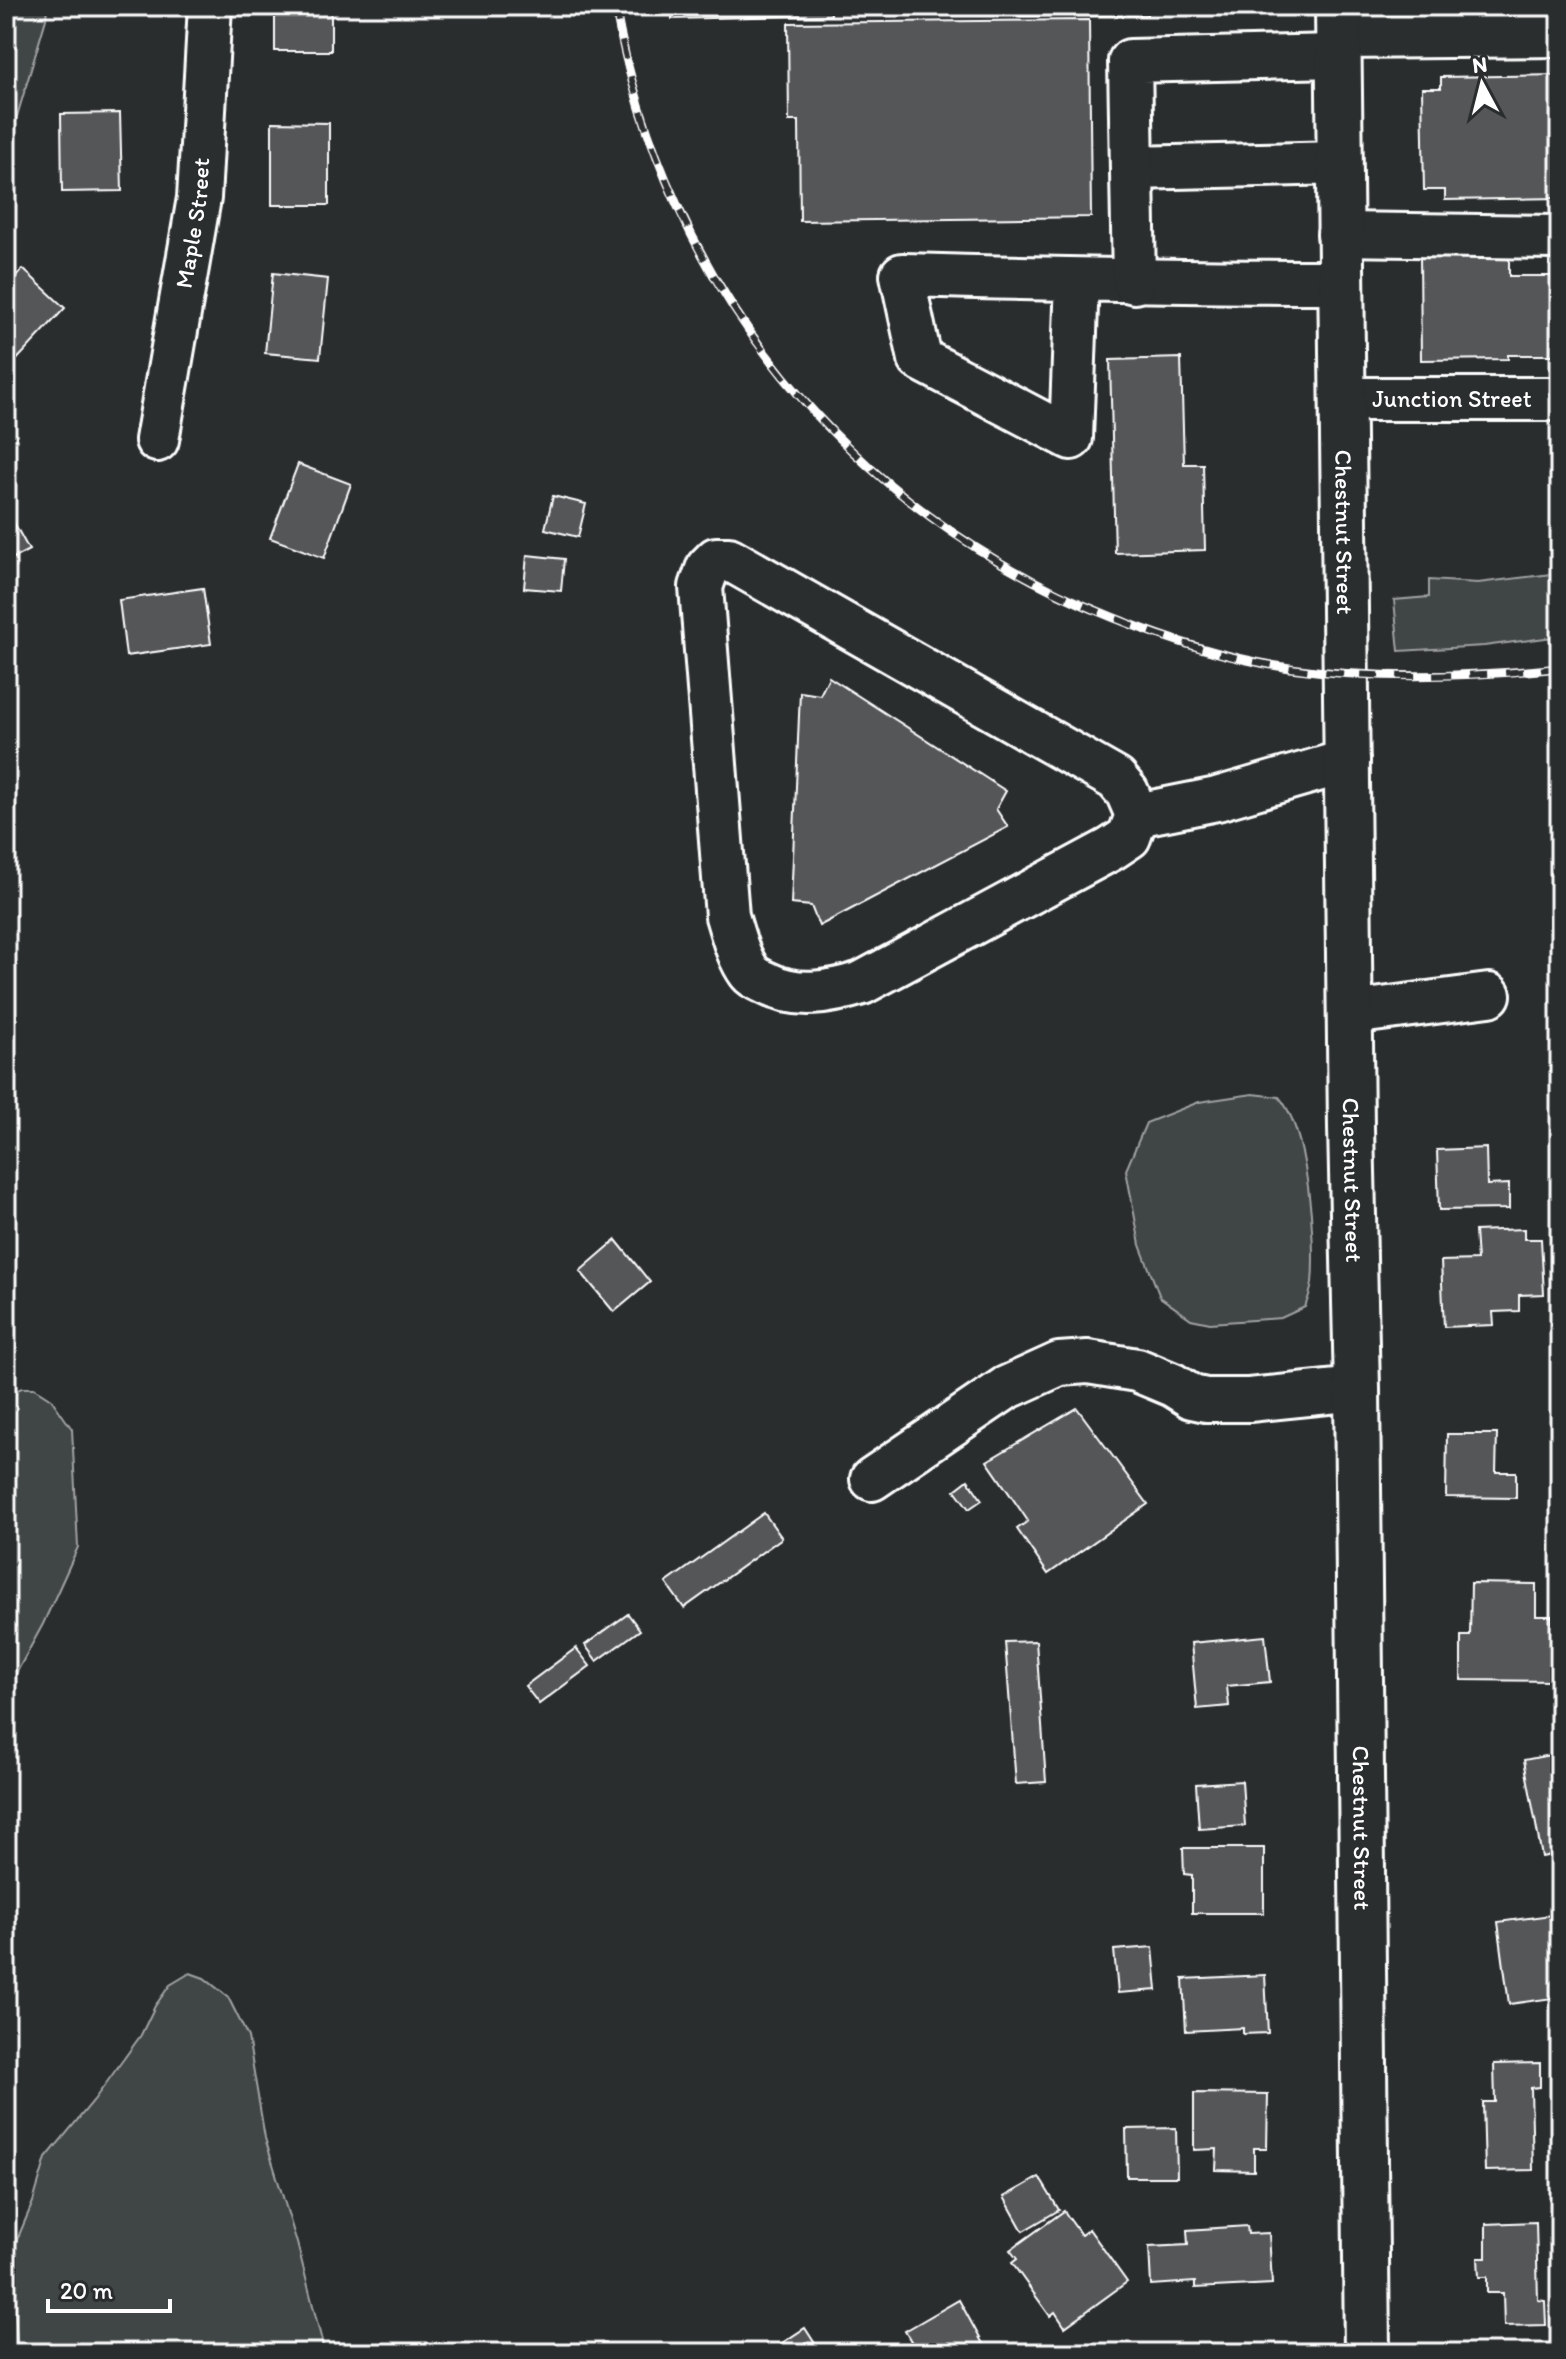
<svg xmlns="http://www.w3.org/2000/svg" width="1566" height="2359" viewBox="0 0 1566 2359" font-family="Itim,sans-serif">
	<rect width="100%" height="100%" fill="#2a2d2e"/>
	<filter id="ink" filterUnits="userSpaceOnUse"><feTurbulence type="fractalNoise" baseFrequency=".0125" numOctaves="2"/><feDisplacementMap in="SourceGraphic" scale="16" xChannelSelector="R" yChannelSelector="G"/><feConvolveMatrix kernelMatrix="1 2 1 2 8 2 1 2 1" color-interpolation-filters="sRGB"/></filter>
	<g filter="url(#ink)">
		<g fill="#414445" stroke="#a0a2a2" stroke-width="2">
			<polygon points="6,6 47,6 46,19 6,153"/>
			<polygon points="1560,573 1560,636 1484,646 1399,651 1394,600 1429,597 1429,580 1478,583"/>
			<path d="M 1253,1094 L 1279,1097 C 1308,1129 1316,1240 1312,1283 C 1311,1291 1308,1299 1305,1307 L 1281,1318 L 1210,1323 L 1191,1319 L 1160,1297 L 1140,1245 L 1126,1170 L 1146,1123 L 1199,1102 Z"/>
			<polygon points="22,1388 34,1388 51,1399 72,1429 78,1547 43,1624 6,1692 6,1395"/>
			<polygon points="190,1973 204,1978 228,1997 248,2037 265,2138 297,2243 325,2353 18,2353 11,2254 33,2202 46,2158 94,2100 141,2035 155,2006 170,1985"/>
		</g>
		<g fill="#555758" stroke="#fff" stroke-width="2">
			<rect x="275" y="6" width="56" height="45"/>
			<polygon points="672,6 830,6 831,15 672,19"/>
			<polygon points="1019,6 1147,6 1147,15 1019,16"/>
			<polygon points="1089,20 1091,217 800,221 799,121 789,121 788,23"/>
			<polygon points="1560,75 1560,198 1445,200 1445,190 1424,190 1422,88 1441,88 1441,77"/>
			<polygon points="120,113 122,191 62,192 61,114"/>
			<polygon points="272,122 329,123 329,205 272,205"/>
			<polygon points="1420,256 1509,256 1509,276 1560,276 1560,355 1508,355 1508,359 1421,360"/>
			<polygon points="23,269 65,308 12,365 6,360 6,287"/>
			<polygon points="273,273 328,279 320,358 265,353"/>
			<polygon points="1181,358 1184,464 1203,464 1205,550 1115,553 1110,360"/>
			<polygon points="298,464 351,484 324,558 270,538"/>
			<polygon points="553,496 586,504 578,537 545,529"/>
			<polygon points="6,508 29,550 6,562"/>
			<polygon points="527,555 564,559 561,591 524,588"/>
			<polygon points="203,588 211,644 126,656 119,600"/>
			<polygon points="829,677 1006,791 996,809 1008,827 819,926 811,906 791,904 800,692 820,695"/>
			<polygon points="1486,1148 1487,1185 1509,1184 1509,1209 1439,1210 1437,1150"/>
			<polygon points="1524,1229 1524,1239 1541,1239 1544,1294 1519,1295 1519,1311 1493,1312 1494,1325 1444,1327 1441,1261 1477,1260 1475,1231"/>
			<polygon points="616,1240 650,1282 614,1312 580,1271"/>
			<polygon points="1077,1408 1148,1504 1048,1574 1017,1529 1028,1521 987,1461"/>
			<polygon points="1447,1434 1497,1434 1496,1472 1516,1472 1516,1498 1446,1497"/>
			<polygon points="968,1480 982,1500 969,1509 955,1490"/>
			<polygon points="764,1513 782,1538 684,1608 666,1583"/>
			<polygon points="1471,1583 1536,1584 1536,1616 1552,1616 1552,1681 1461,1680 1461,1636 1470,1636"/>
			<polygon points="628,1614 640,1630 597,1661 585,1645"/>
			<polygon points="1265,1636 1270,1682 1227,1686 1229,1706 1197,1709 1191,1643"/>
			<polygon points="1036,1641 1046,1782 1016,1784 1005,1642"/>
			<polygon points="576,1648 590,1666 539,1704 525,1686"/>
			<polygon points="1560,1753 1560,1853 1542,1857 1524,1760"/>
			<polygon points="1242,1781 1245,1826 1199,1829 1196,1784"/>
			<polygon points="1183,1848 1264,1848 1264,1913 1192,1913 1192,1875 1184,1874"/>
			<polygon points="1551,1915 1553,1927 1560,1926 1560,1997 1509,2004 1498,1922"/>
			<polygon points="1153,1947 1157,1990 1118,1993 1114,1950"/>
			<polygon points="1265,1975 1268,2033 1243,2034 1243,2028 1186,2031 1183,1979"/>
			<polygon points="1540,2063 1540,2087 1531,2088 1533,2170 1485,2171 1483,2102 1495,2102 1494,2064"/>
			<polygon points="1194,2093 1268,2094 1267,2148 1254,2148 1254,2171 1216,2170 1217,2149 1194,2150"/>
			<polygon points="1176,2128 1177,2177 1127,2177 1126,2129"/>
			<polygon points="1039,2177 1059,2210 1023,2231 1004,2197"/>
			<polygon points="1064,2211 1081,2235 1089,2229 1127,2282 1065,2327 1055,2312 1050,2316 1012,2263 1017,2259 1010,2250"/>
			<polygon points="1536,2222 1538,2300 1545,2301 1546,2325 1504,2326 1503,2293 1487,2293 1487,2277 1479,2277 1478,2258 1486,2258 1486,2224"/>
			<polygon points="1247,2226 1248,2234 1269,2233 1272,2284 1195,2288 1195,2282 1151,2285 1149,2247 1188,2245 1187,2230"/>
			<polygon points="959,2300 988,2353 918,2353 905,2331"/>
			<polygon points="805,2328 821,2353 767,2353"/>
		</g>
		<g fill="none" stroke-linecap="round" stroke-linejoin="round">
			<defs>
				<g id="minor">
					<polyline points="1338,37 1560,35"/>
					<polyline points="1132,168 1339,163"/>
					<polyline points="1339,234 1560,237"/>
					<path d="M 1077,280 L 1071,438 L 920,359 L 902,275 C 1048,279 1194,282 1340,282"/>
					<polyline points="1134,282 1130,61 1338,56"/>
					<path id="s1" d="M 1342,399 L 1560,399"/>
					<path id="s2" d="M 157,440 L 199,198 L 210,6"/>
					<path d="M 1137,815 L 1127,792 L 1116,779 L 729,559 L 716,559 L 708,567 L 701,587 L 727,916 C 733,935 738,957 750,973 C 754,978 760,980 766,983 C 797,999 830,993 862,983 L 1111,849 L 1129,837 L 1137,815 L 1217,799 L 1348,761"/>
					<polyline points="1351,1013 1489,995"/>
					<polyline points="872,1479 1006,1388 1059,1364 1088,1362 1137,1370 1173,1385 1192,1397 1206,1400 1249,1400 1357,1389"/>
				</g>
				<g id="major">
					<path id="s3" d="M 1338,6 L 1351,1127 L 1357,1389 L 1367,2353"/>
				</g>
			</defs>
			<use href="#minor" stroke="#fff" stroke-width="48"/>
			<use href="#major" stroke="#fff" stroke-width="50"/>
			<use href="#minor" stroke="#2a2d2e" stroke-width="42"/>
			<use href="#major" stroke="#2a2d2e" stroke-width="44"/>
			<defs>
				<path id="rail" d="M 615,6 C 665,284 848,512 1112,617 C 1169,640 1228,659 1290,668 C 1379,680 1471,677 1560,668"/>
			</defs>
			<use href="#rail" stroke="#fff" stroke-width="9"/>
			<use href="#rail" stroke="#2a2d2e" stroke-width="6" stroke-dasharray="18" stroke-linecap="butt"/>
		</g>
	</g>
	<g text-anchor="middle" stroke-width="8" stroke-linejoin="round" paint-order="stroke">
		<g font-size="24" fill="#fff" stroke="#2a2d2e">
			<text dy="8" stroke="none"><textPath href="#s2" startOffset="220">Maple Street</textPath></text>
			<text dy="8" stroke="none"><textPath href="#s1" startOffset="110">Junction Street</textPath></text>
			<text dy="8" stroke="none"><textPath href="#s3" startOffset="526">Chestnut Street</textPath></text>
			<text dy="8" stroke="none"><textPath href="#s3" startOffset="1174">Chestnut Street</textPath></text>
			<text dy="8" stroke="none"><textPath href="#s3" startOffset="1822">Chestnut Street</textPath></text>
		</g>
	</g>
	<rect width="1566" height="2359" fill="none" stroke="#2a2d2e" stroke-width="32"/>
	<rect x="16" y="16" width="1534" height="2327" fill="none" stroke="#fff" stroke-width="3" filter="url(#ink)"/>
	<g transform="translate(1482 84) rotate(353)" stroke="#2a2d2e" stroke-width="6" paint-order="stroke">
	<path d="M0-6L14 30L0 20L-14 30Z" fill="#ffffff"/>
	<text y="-12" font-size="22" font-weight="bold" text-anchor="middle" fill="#ffffff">N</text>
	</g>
	<path d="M48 2299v12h122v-12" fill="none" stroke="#ffffff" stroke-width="4"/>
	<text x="60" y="2299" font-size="24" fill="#ffffff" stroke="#2a2d2e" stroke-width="6" paint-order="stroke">20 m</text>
</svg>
